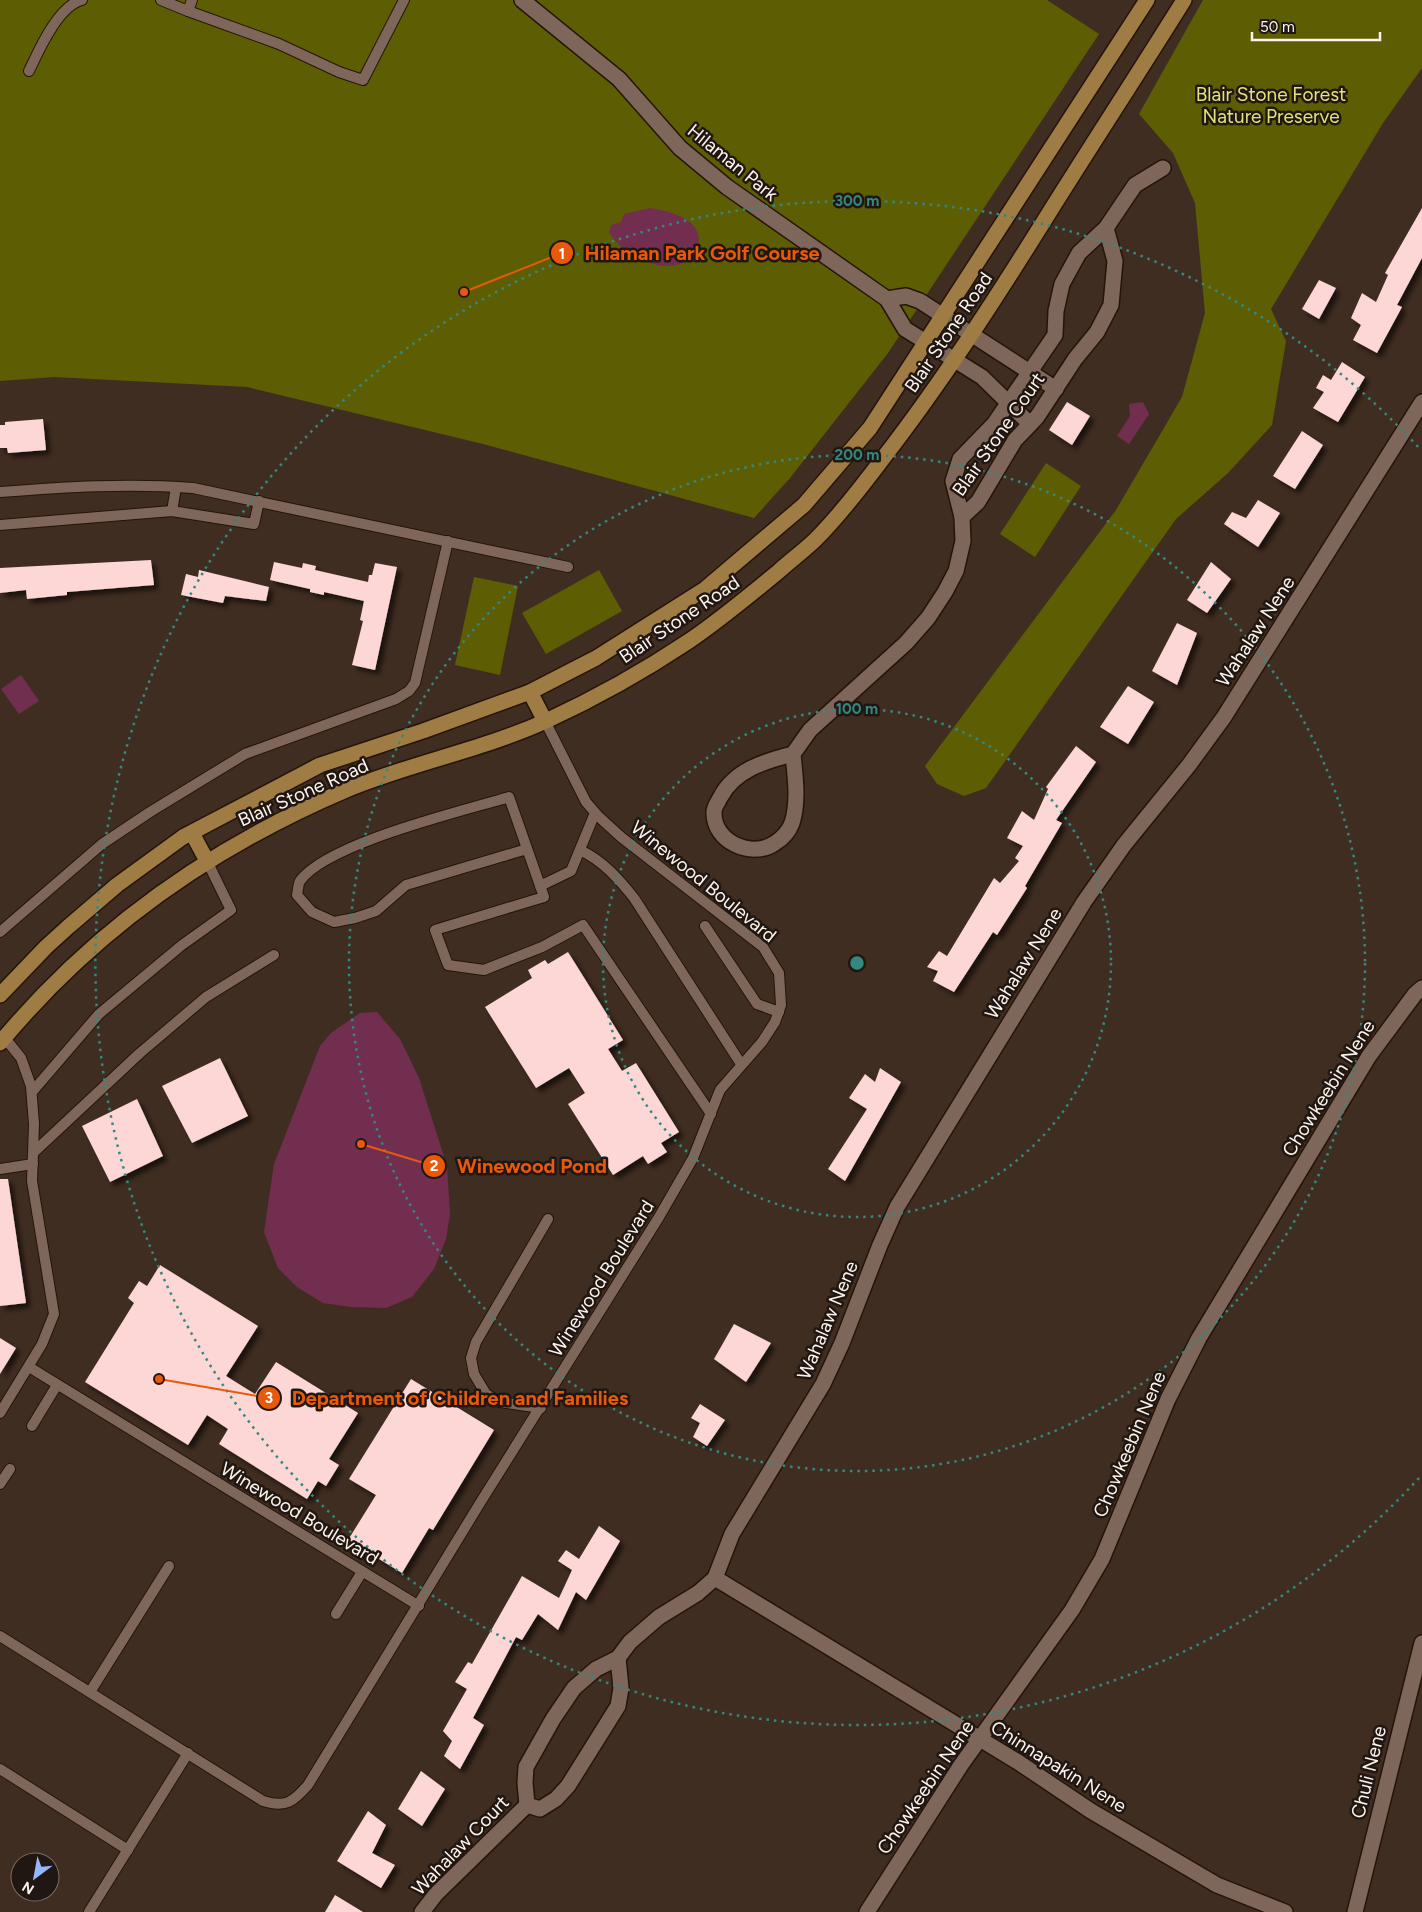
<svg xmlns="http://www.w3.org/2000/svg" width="1422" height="1912" viewBox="0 0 1422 1912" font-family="Figtree,sans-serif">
	<defs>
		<filter id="shadow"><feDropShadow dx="4.5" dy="4.5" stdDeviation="2.5" flood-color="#0009"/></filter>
	</defs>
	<rect width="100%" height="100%" fill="#402d21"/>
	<g fill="#5d5e03">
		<polygon points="0,0 1047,0 1099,34 888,353 790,478 754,518 483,444 247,387 54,377 0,381"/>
		<polygon points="1203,0 1422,0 1422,68 1383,123 1271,309 1286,341 1272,425 1228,473 1176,519 986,788 964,796 937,784 925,766 1116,510 1182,397 1205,313 1195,203 1173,153 1139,114"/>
		<polygon points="1046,463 1081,486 1035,557 1000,534"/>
		<polygon points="599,570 622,611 546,654 522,613"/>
		<polygon points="474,577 518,586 500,675 455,665"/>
	</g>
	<g fill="#722e4e">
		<path d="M 650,208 C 669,211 705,219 698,246 C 696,251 691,258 686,261 C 662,276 621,254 609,232 L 611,225 L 621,222 L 624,214 Z"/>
		<polygon points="1143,402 1149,414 1129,444 1117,436 1130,416 1129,404"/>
		<polygon points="21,675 39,701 19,714 1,689"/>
		<polygon points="377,1012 400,1039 419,1078 447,1166 450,1214 446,1239 434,1269 412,1297 386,1308 351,1307 323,1303 297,1287 278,1268 264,1232 274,1164 320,1046 331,1033 360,1013"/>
	</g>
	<g fill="#fcd7d5" filter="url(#shadow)">
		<polygon points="1422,208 1422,258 1397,305 1402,307 1377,353 1353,340 1361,325 1351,318 1362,293 1376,302 1388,275 1385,273"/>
		<polygon points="1319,280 1336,288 1319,319 1302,309"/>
		<polygon points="1342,362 1365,377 1338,422 1313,408 1324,392 1316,388 1323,375 1331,380"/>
		<polygon points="1067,402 1090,416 1072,445 1049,430"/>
		<polygon points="43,419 46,450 8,453 7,448 0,448 0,425 5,425 5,422"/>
		<polygon points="1302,431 1323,445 1295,489 1273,476"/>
		<polygon points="1258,500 1280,513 1258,547 1224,524 1232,512 1246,518"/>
		<polygon points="151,560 154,585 67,592 67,595 27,599 26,590 0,593 0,568"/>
		<polygon points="274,562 302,568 303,563 316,566 315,570 368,582 369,575 372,575 375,563 397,567 375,670 352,665 363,621 360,620 364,601 324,592 324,595 310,592 310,589 270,580"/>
		<polygon points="1211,562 1231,579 1207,613 1187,600"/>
		<polygon points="199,570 269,587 266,601 225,596 223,603 181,595 186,574 198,577"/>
		<polygon points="1177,623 1197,633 1177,685 1152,671"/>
		<polygon points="1128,686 1154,702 1128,744 1100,727"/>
		<polygon points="1076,746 1096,762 1056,820 1062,823 1025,886 1027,888 997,935 993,932 954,992 933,981 938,971 927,967 939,951 947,956 994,878 1000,883 1019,861 1015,858 1023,846 1007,838 1022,811 1034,820 1048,789 1046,787"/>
		<polygon points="568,952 623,1040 608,1049 622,1071 636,1063 679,1132 661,1143 667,1152 648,1164 643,1156 613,1175 568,1104 585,1093 569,1068 536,1088 485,1007 532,978 528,970 545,960 548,964"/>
		<polygon points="220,1058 248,1116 192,1143 162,1086"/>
		<polygon points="880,1068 901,1082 845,1181 828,1169 867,1109 849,1098 865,1074 875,1082"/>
		<polygon points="137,1099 163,1156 110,1182 82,1126"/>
		<polygon points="0,1179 8,1179 26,1303 0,1306"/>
		<polygon points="160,1265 258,1326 226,1376 255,1394 276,1362 358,1413 329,1459 339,1465 326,1486 318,1481 307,1499 219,1444 228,1429 207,1415 188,1445 85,1382 134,1303 128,1298 139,1281 147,1286"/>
		<polygon points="734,1324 771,1343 746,1382 714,1359"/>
		<polygon points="0,1338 16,1348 0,1374"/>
		<polygon points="411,1379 494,1430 433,1530 429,1528 402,1573 348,1540 376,1495 349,1479"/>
		<polygon points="700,1404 725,1420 707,1446 693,1437 700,1423 691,1418"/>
		<polygon points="599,1526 620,1541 586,1600 576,1592 558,1630 538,1614 522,1640 516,1637 473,1718 484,1725 460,1769 444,1756 452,1741 443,1731 467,1689 455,1682 468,1662 472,1664 522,1576 559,1598 572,1570 558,1561 566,1550 579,1559"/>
		<polygon points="421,1771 445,1789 422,1826 398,1809"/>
		<polygon points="368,1811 386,1825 372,1853 395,1865 381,1888 337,1861"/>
		<polygon points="335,1895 363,1912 325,1912"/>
	</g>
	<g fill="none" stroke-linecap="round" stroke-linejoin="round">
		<defs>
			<g id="lane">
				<polyline points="161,0 188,11"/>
				<polyline points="192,0 188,11 279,44 339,72 363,80 404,0"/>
				<path d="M 29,71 C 39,50 58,6 82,0"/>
				<path d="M 0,492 C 65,487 128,483 193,488 L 568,567"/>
				<polyline points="172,511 176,487"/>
				<polyline points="0,525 172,511 254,524 259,501"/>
				<path d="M 527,849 L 406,885 L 376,911 L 355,918 L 334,922 L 312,912 L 297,895 C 298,891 298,884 300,881 C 327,843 463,811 509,797 L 544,897 L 435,930 L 448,965 L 484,970 L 542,947 L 583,925 L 711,1114"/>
				<path d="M 580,850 C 603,861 618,878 634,898 L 741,1064"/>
				<polyline points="540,886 571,871 595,813"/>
				<polyline points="705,926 757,1004 779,1012"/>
				<polyline points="0,932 102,844 150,812 245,754 396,699 409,691 415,683 448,541"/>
				<polyline points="32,1092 99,1014 182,945 231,910 207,861"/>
				<polyline points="33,1153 140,1053 206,997 274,955"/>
				<polyline points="0,1169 33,1164"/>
				<polyline points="29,1367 419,1606"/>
				<polyline points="541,1408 500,1402 486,1394 474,1374 471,1358 476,1342 548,1219"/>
				<polyline points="0,1413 42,1344 54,1314 32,1181 34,1124 31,1086 21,1058 4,1037"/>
				<polyline points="32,1426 57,1385"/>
				<polyline points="0,1484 10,1469"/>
				<polyline points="336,1614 362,1572"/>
				<path d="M 0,1636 L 263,1801 C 286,1808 293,1802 308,1785 L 480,1503 L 659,1217 L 693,1158 L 720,1090 L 762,1042 L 775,1022 L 781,1005 L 779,973 L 763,947 L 621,837 L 598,816 L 586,802 L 545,721"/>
				<polyline points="90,1692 169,1566"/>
				<polyline points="0,1769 128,1850"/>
				<polyline points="89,1912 188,1753"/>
			</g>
			<g id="street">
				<polyline points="522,0 619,79 680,148 727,187 887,299 905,329 982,377 1030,424"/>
				<polyline points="887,299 906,296 920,301 1056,389"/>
				<polyline points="962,517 978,502 1015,440 1037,417 1075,359 1097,332 1111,305 1115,261 1106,228"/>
				<path d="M 793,754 C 795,776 799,801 792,823 C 789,831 783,838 775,843 C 752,859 713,842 714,812 C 714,807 718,802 720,798 C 734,770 765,761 793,754 L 810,730 L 906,643 L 928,618 L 945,592 L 956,571 L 963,541 L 962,517 L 953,481 L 960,459 L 994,424 L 1055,335 L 1056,311 L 1062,284 L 1079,253 L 1106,228 L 1135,185 L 1163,168"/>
				<polyline points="715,1578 1018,1762 1091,1811 1217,1885 1285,1912"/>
				<polyline points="527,1805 525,1783 526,1767 553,1719 574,1688 596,1669 618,1658 630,1642 659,1617 698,1593 715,1578 732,1534 823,1384 842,1343 880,1245 897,1207 1084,902 1124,845 1189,765 1224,717 1422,402"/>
				<polyline points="527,1805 540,1809 556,1799 568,1786 618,1706 621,1688 618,1658"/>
				<polyline points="422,1912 436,1894 527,1805"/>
				<polyline points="867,1912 961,1765 1072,1610 1102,1559 1168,1399 1199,1338 1369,1056 1415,994 1422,988"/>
				<polyline points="1355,1912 1422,1643"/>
			</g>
			<g id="secondary">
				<polyline points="530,692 545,721"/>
				<polyline points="192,833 207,861"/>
				<polyline points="0,995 46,947 68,927 117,885 183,837 320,765 423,731 530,692 596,658 705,589 804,505 870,428 1147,0"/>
				<path d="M 0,1043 C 93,931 212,847 346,790 C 411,763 482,750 546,721 C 596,698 644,671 689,641 C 720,620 750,595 779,571 C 791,560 805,550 816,539 C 841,514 863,485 884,457 C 942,382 994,301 1044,221 C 1090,147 1138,74 1184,0"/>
			</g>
		</defs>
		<use href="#lane" stroke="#26140a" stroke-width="12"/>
		<use href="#street" stroke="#26140a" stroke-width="18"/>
		<use href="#secondary" stroke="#26140a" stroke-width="18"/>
		<use href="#lane" stroke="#7e675a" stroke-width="10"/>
		<use href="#street" stroke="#7e675a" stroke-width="15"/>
		<use href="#secondary" stroke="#9f7c43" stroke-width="15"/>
	</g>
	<g fill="none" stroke="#338981" stroke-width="2.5" stroke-dasharray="2.5 5">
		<circle cx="857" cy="963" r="254"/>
		<circle cx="857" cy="963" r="508"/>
		<path d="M1419 1478A762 762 0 1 1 1419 448"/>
	</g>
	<g text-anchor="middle" stroke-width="5" stroke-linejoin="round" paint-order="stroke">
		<g font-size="19" fill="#e1e477" stroke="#201712">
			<text x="1271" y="101">Blair Stone Forest<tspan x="1271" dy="22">Nature Preserve</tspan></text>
		</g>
		<g font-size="19" fill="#fdf3ed" stroke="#201712">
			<text transform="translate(733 162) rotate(39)" y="7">Hilaman Park</text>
			<text transform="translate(948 332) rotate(-56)" y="7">Blair Stone Road</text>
			<text transform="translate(998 434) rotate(-55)" y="7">Blair Stone Court</text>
			<text transform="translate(679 619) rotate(-34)" y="7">Blair Stone Road</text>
			<text transform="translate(1255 631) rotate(-57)" y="7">Wahalaw Nene</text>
			<text transform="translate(303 792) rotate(-24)" y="7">Blair Stone Road</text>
			<text transform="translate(704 881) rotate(39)" y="7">Winewood Boulevard</text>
			<text transform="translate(1023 963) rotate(-58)" y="7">Wahalaw Nene</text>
			<text transform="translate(1328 1088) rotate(-58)" y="7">Chowkeebin Nene</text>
			<text transform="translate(601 1278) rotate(-58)" y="7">Winewood Boulevard</text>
			<text transform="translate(827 1320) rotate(-67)" y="7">Wahalaw Nene</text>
			<text transform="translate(1129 1444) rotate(-67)" y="7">Chowkeebin Nene</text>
			<text transform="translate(300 1513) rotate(31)" y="7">Winewood Boulevard</text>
			<text transform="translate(1059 1766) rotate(32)" y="7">Chinnapakin Nene</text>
			<text transform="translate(1368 1772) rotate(-76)" y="7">Chuli Nene</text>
			<text transform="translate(925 1787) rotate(-56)" y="7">Chowkeebin Nene</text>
			<text transform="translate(460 1845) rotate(-46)" y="7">Wahalaw Court</text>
		</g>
	</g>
	<circle cx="857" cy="963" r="8" fill="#338981" stroke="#201712" stroke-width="2.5"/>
	<g font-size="15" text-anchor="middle" font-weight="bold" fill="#338981" stroke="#201712" stroke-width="5" stroke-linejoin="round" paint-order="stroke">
		<text x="857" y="206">300 m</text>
		<text x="857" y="460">200 m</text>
		<text x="857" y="714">100 m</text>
	</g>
	<path fill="none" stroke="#e8590c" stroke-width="2" d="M464 292L562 253M361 1144L434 1166M159 1379L269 1398"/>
	<g fill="#e8590c" stroke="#201712" stroke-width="2">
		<circle cx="464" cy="292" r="5"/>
		<circle cx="361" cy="1144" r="5"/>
		<circle cx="159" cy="1379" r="5"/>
		<circle cx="562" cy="253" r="12"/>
		<circle cx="434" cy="1166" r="12"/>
		<circle cx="269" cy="1398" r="12"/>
	</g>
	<g font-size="15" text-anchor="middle" font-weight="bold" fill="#fff">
		<text x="562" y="259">1</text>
		<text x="434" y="1171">2</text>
		<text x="269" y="1403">3</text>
	</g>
	<g font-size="20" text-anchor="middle" font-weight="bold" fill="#e8590c" stroke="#201712" stroke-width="5" stroke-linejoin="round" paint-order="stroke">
		<text x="702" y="260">Hilaman Park Golf Course</text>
		<text x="532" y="1173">Winewood Pond</text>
		<text x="460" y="1405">Department of Children and Families</text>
	</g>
	<g transform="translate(35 1877) rotate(212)"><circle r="24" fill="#201712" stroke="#786f6a"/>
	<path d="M0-4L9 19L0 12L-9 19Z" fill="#95b7fd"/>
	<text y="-8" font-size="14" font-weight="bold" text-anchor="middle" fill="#fdf3ed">N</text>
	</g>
	<path d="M1252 32v8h128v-8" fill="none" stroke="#fdf3ed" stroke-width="2.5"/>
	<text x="1260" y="32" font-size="15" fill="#fdf3ed" stroke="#201712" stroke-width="4" paint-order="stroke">50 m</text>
</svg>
